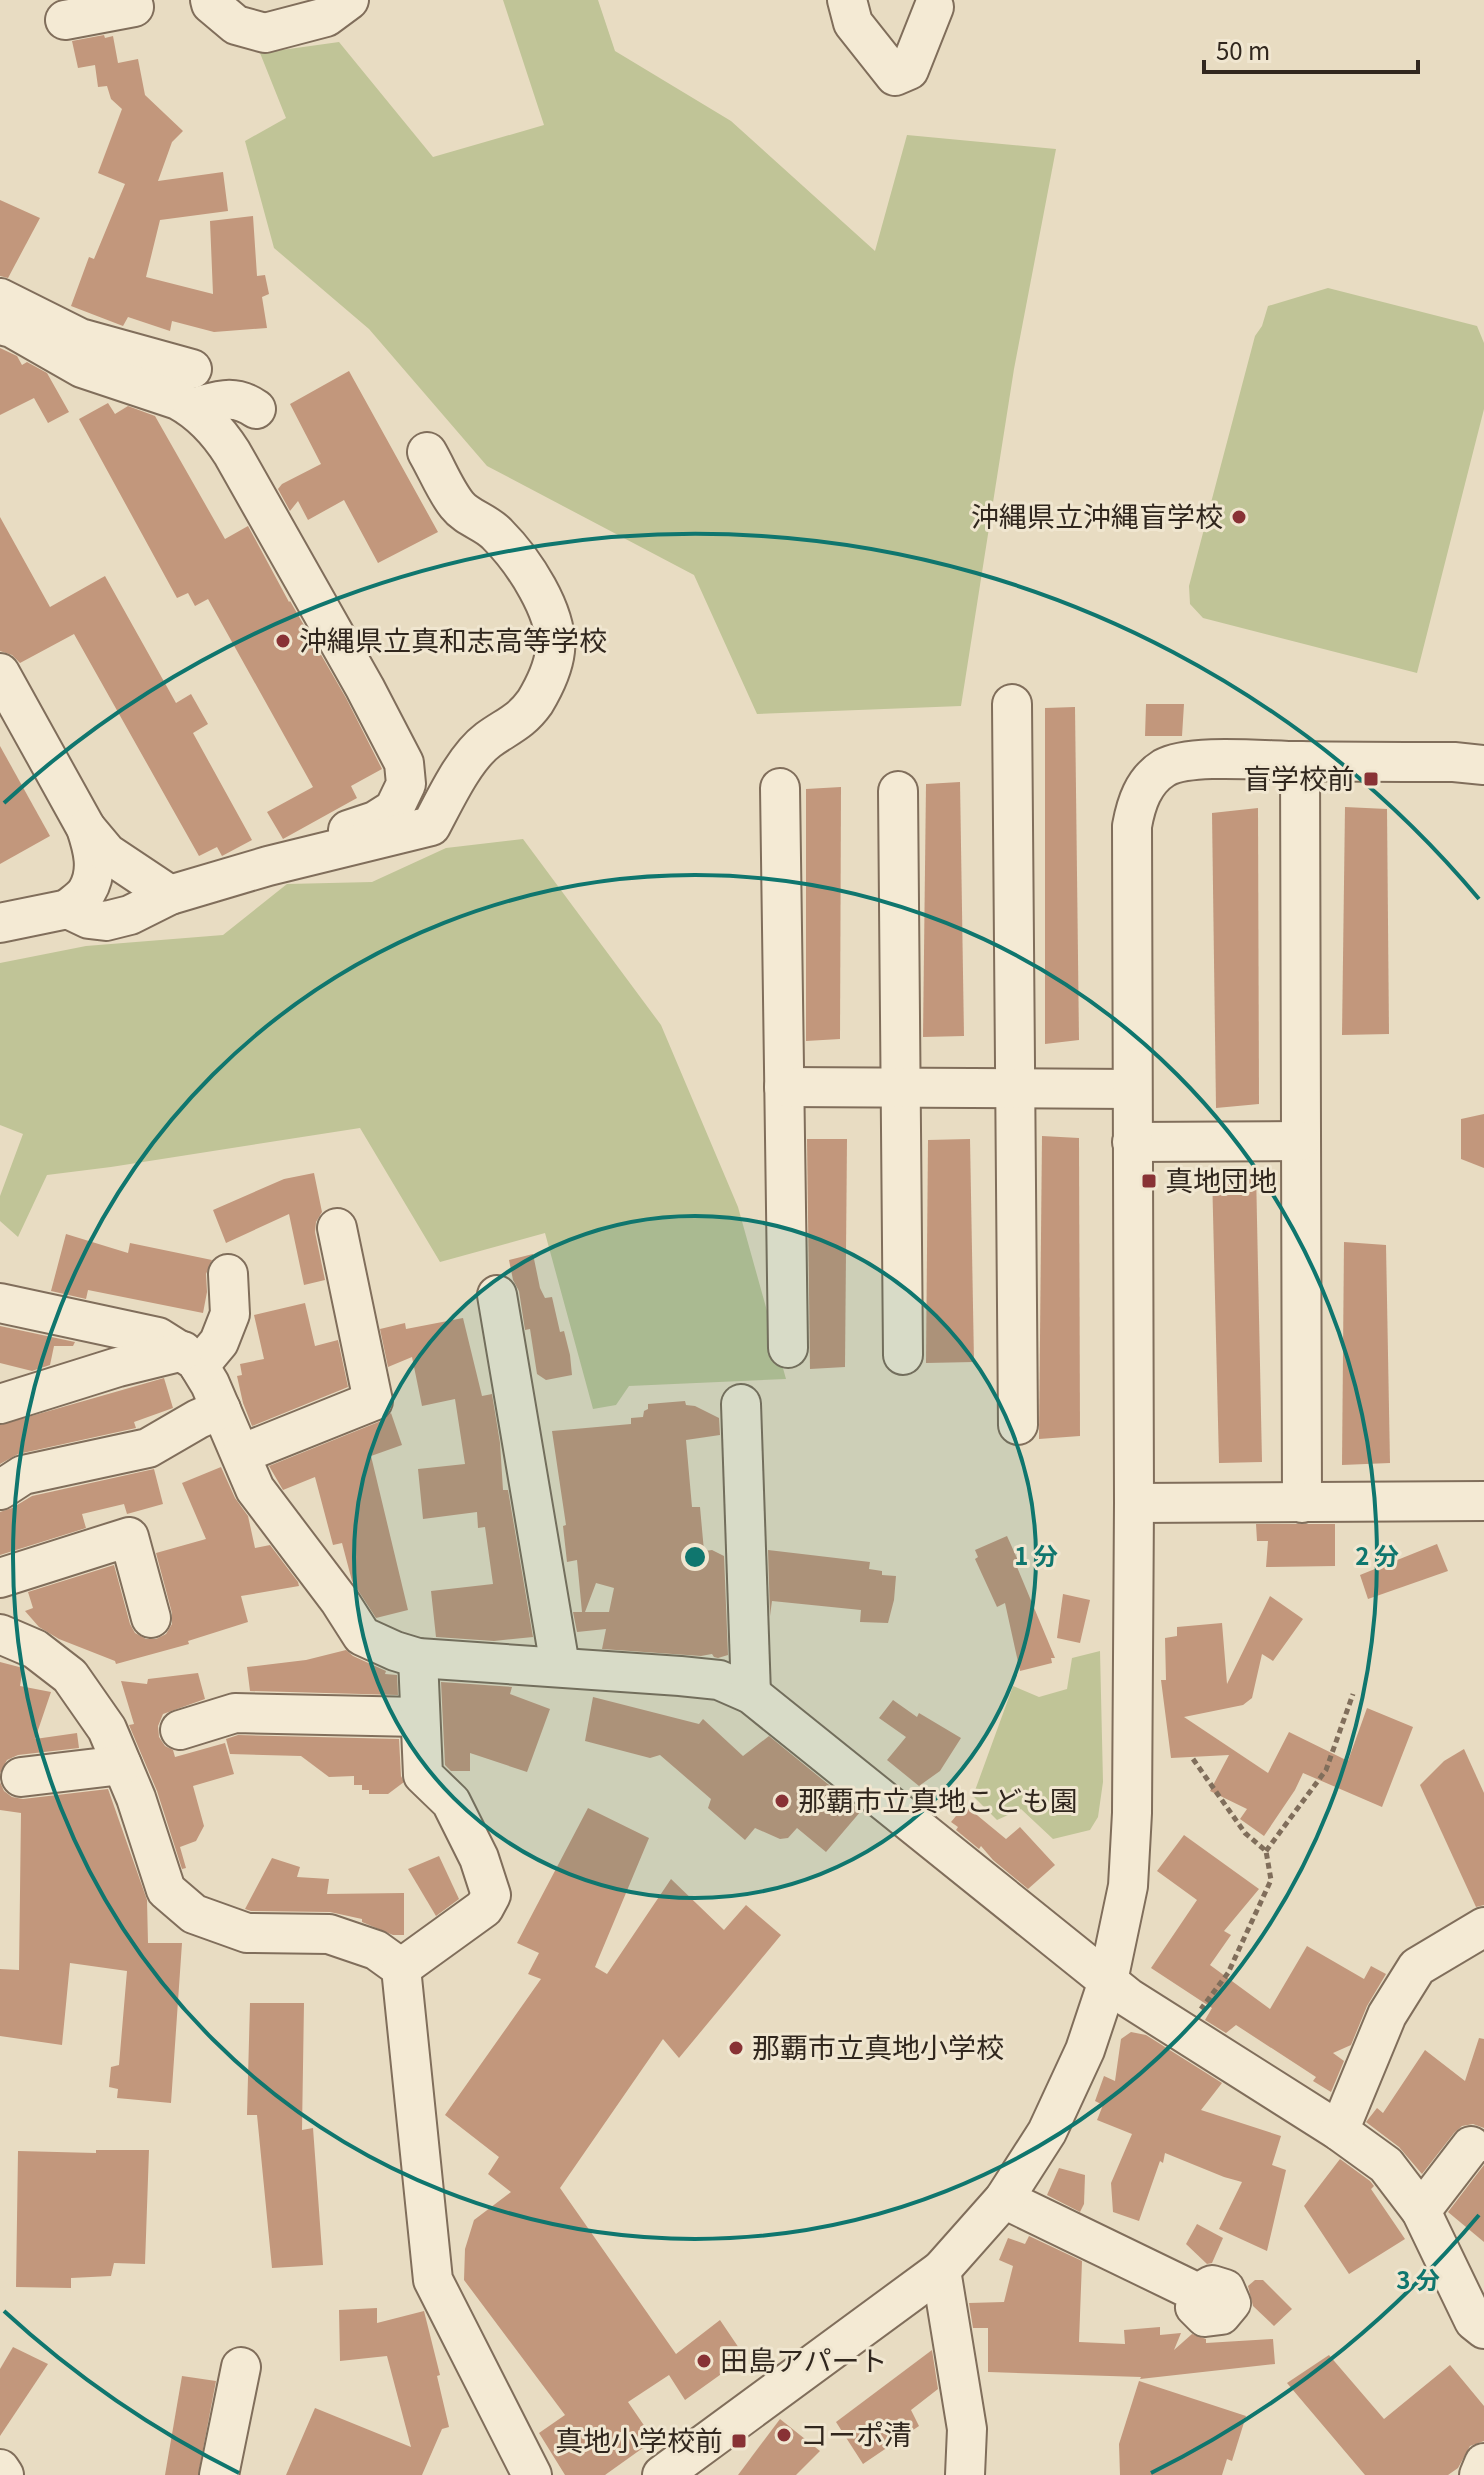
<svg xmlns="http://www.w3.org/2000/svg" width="1484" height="2475" viewBox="0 0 1484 2475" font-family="Georgia,'Noto Sans JP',serif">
	<rect width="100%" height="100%" fill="#e8dcc2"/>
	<g fill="#c0c497">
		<polygon points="503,0 598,0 615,51 731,121 875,251 907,135 1056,149 1014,369 961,706 757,714 694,575 487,466 369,329 274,248 245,141 286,118 260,53 339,42 433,157 544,125"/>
		<polygon points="1328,288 1477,326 1484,343 1484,409 1417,673 1203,618 1190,604 1189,586 1255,336 1262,326 1268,306"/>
		<polygon points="523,839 661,1025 738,1207 786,1379 629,1386 616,1405 593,1409 545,1233 440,1262 360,1128 111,1167 47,1175 18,1237 0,1221 0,1196 23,1134 0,1125 0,963 86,946 223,935 287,884 372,882 446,848"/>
		<polygon points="1100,1651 1103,1782 1098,1817 1090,1830 1053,1839 1021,1809 997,1820 973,1796 1013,1686 1039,1697 1067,1689 1072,1658"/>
	</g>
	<g fill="#c2977c" fill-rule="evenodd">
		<polygon points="104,35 105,38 113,36 118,63 138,59 145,95 183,131 172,142 158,181 223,172 228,211 160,220 146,277 213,294 210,221 253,216 257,276 265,275 269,294 262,297 267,328 214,332 172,321 170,331 128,317 123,326 71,306 89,257 94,259 125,184 98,173 122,109 111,99 107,86 98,87 95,65 78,68 72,41"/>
		<polygon points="0,200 40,218 8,278 0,276"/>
		<polygon points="0,348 17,356 22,365 27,362 47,373 69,412 48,423 34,398 0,415"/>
		<polygon points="349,371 438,532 378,563 344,500 308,520 298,501 290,511 278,489 282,484 321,464 290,404"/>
		<polygon points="108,403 115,414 128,406 155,416 225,539 248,526 289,602 290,601 346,698 382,769 351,786 357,798 283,839 267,812 313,787 208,599 195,606 188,593 177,598 79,419"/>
		<polygon points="0,517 50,607 105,576 176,703 191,694 208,724 193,733 252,840 222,856 217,847 199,856 74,634 20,663 12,655 0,651"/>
		<polygon points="1146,704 1184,704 1182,736 1145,736"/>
		<polygon points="1075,707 1079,1040 1045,1044 1045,708"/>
		<polygon points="0,746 50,836 0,864"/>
		<polygon points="960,782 964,1036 923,1037 926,784"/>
		<polygon points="841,787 840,1039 806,1041 806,789"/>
		<polygon points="1345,807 1387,809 1389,1034 1342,1035"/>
		<polygon points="1258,808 1259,1104 1216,1108 1212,813"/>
		<polygon points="1484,1114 1484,1168 1461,1159 1461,1119"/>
		<polygon points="1042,1136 1079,1138 1080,1436 1039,1439"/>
		<polygon points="807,1139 847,1139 845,1367 810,1369"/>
		<polygon points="970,1139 974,1362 926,1363 928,1140"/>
		<polygon points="1256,1171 1262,1462 1219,1463 1212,1172"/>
		<polygon points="314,1173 322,1212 316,1222 315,1232 325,1280 304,1285 289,1214 226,1243 213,1210 284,1179"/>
		<polygon points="66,1234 128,1253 130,1243 212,1260 206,1274 207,1292 203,1313 88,1290 86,1299 51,1291"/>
		<polygon points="1344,1242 1386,1245 1390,1463 1342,1465"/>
		<polygon points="533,1254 540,1288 545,1298 552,1297 560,1332 564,1331 570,1355 572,1375 546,1380 537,1374 530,1329 525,1330 519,1291 513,1280 509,1260"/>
		<polygon points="305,1303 315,1346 338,1340 348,1387 252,1426 243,1403 237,1376 242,1375 240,1364 264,1359 254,1315"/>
		<polygon points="463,1318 482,1396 492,1394 500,1443 503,1490 508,1490 533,1637 494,1641 436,1637 431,1591 493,1584 485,1527 478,1528 477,1512 423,1519 418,1469 465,1464 455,1399 422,1406 412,1357 388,1367 380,1329 405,1323 406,1329"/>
		<polygon points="0,1326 75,1342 73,1346 54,1346 50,1365 32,1371 0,1363"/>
		<polygon points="164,1378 173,1408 134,1422 136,1428 18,1454 0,1464 0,1425"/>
		<path d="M 685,1401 L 686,1405 L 695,1406 L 719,1418 L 720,1435 L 686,1440 L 692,1507 L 700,1507 L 704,1551 L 712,1550 L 724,1556 L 728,1655 L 718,1658 L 714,1657 L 712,1654 L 701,1656 L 602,1649 L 606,1629 L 577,1632 L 573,1612 L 582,1612 L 577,1560 L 567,1562 L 563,1526 L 566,1525 L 552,1431 L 631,1424 L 631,1418 L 643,1417 L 644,1411 L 648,1409 L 648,1404 ZM 596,1583 L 614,1588 L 609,1612 L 585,1612 Z"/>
		<polygon points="391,1413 402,1445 371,1456 408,1610 376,1618 352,1581 342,1543 333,1545 315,1477 283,1490 269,1466 381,1421"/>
		<polygon points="221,1467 235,1498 248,1516 255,1548 270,1545 298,1582 299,1586 241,1596 248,1622 188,1641 189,1644 116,1664 115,1661 59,1639 39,1627 25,1611 33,1608 28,1592 114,1565 130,1624 135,1633 146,1639 156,1639 166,1634 172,1624 172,1613 156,1553 206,1539 182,1483"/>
		<polygon points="154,1469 163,1504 127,1514 124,1504 82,1514 86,1528 0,1555 0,1512 12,1508 32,1496"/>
		<polygon points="1256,1524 1335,1524 1335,1566 1266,1567 1268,1541 1257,1541"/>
		<polygon points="1007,1536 1020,1565 1017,1567 1055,1658 1051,1658 1052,1663 1020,1671 1005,1603 997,1607 975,1559 978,1557 975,1550"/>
		<polygon points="1437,1544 1448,1571 1368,1599 1360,1575"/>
		<polygon points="768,1550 870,1562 869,1569 882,1571 882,1575 896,1576 894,1600 888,1623 860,1622 861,1610 772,1601 770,1616"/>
		<polygon points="1063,1594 1090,1600 1080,1643 1057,1638"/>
		<polygon points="1270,1596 1303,1619 1273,1661 1262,1654 1252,1698 1243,1705 1184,1717 1268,1773 1289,1732 1348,1761 1367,1708 1413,1727 1382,1807 1303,1773 1295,1790 1264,1836 1240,1819 1247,1809 1210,1791 1229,1755 1171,1758 1161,1680 1166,1680 1165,1638 1177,1636 1177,1627 1222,1623 1227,1684"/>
		<polygon points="346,1650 353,1656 386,1671 385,1674 397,1675 398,1695 250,1691 247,1667 306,1660"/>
		<polygon points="0,1662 23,1668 20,1686 51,1692 35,1739 77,1733 79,1748 18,1755 7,1760 0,1773"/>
		<polygon points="198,1673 205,1699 163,1714 158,1726 159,1737 165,1746 173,1750 175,1757 225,1743 234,1774 193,1786 204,1826 196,1841 180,1847 186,1868 182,1869 157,1791 129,1725 134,1724 121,1681 147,1684 148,1679"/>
		<polygon points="441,1682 512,1687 510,1694 550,1709 527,1772 470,1753 470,1771 451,1771 445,1765"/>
		<polygon points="593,1697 699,1724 703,1719 743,1756 769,1736 861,1811 826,1852 797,1828 788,1838 780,1839 755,1828 745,1840 708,1808 711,1799 660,1755 650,1758 585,1741"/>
		<polygon points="893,1700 917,1717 919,1713 961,1738 940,1771 919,1786 887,1760 906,1737 879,1718"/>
		<polygon points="238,1735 399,1739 401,1776 404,1782 388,1794 369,1794 369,1790 362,1790 362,1785 354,1785 354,1776 329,1777 301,1756 230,1754 226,1739"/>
		<polygon points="1464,1749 1484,1793 1484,1905 1476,1907 1420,1785 1444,1761"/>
		<polygon points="0,1782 4,1791 12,1797 23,1799 108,1789 147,1900 148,1943 182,1943 171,2103 117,2098 118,2089 109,2087 111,2067 119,2065 127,1971 70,1963 62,2045 0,2036 0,1969 19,1970 21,1813 0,1810"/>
		<polygon points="955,1797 1006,1839 1020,1827 1055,1865 1028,1889 993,1860 981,1846 979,1849 956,1830 958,1827 951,1822 956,1816 946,1805"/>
		<polygon points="588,1808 649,1838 595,1967 607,1974 671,1879 724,1930 746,1905 781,1935 679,2058 663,2039 560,2188 676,2354 720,2320 745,2357 685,2400 669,2375 628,2402 654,2440 605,2475 565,2475 539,2433 565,2415 464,2280 465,2249 474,2220 511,2192 488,2174 499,2157 445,2115 541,1979 528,1974 539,1953 517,1943"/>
		<polygon points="1184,1835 1259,1889 1224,1931 1231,1935 1210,1965 1270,2009 1307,1946 1364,1979 1371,1966 1386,1974 1367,2006 1351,2045 1333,2053 1344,2061 1331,2092 1313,2081 1316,2077 1236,2025 1226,2033 1205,2020 1212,2008 1151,1968 1197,1900 1157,1871"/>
		<polygon points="439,1856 459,1899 436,1916 408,1869"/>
		<polygon points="272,1858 300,1867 297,1877 329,1879 327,1894 404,1893 404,1935 393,1935 362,1922 362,1919 330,1912 251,1911 245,1909"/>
		<polygon points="250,2003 304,2003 302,2130 313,2128 323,2265 272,2268 257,2115 247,2115"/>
		<polygon points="1131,2032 1146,2035 1222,2083 1201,2110 1281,2136 1272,2165 1286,2170 1267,2251 1219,2229 1242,2182 1224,2177 1165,2153 1163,2163 1160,2161 1139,2221 1113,2212 1111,2183 1132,2134 1097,2120 1103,2105 1095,2101 1104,2076 1115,2081 1121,2039"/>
		<polygon points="1479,2038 1484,2039 1484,2128 1473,2124 1462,2126 1454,2133 1422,2174 1399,2147 1366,2122 1377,2108 1383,2113 1425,2050 1465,2081"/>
		<polygon points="96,2150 149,2150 145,2264 114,2263 111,2276 71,2278 71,2288 16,2287 18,2151 96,2153"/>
		<polygon points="1340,2159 1370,2181 1374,2186 1371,2189 1405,2239 1349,2274 1304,2206"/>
		<polygon points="1484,2165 1484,2242 1448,2212"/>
		<polygon points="1059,2168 1085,2175 1084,2204 1080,2212 1047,2195"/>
		<polygon points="1197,2224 1223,2238 1212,2263 1207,2264 1186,2244"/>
		<polygon points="1029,2236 1082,2261 1079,2342 1125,2344 1124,2330 1160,2327 1160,2335 1181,2333 1174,2350 1192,2334 1206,2339 1206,2343 1273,2339 1275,2364 1140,2379 1141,2377 988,2372 988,2328 973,2328 969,2303 1004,2302 1013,2266 999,2260 1008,2238 1025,2244"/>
		<polygon points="1255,2280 1263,2280 1292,2309 1274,2326 1253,2306 1248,2286"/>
		<polygon points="377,2308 377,2323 424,2311 440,2375 437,2376 449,2427 442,2429 422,2475 286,2475 315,2408 411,2447 387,2356 340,2361 339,2310"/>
		<polygon points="13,2347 48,2364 0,2436 0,2369"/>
		<polygon points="932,2350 938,2389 911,2410 919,2426 863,2464 836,2422"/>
		<polygon points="1329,2355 1384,2419 1450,2365 1484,2406 1484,2441 1470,2446 1458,2468 1448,2475 1365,2475 1287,2383"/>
		<polygon points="182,2376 216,2381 198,2475 165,2475"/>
		<polygon points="1139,2381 1246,2416 1232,2461 1227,2459 1222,2475 1120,2475 1119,2444"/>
		<polygon points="780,2419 820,2451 796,2475 738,2475"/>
	</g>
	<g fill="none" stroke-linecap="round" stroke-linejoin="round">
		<defs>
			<g id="minor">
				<polyline points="210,0 211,4 236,25 265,33 326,17 349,0"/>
				<polyline points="847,0 853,23 895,76 909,70 934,7"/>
				<polyline points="65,20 134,7 132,0"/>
				<polyline points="0,298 80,338 192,369"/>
				<path d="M 0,325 L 12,328 L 82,368 L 178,400 C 202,413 218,431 232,453 L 365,688 L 404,763 L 406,784 L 394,809 L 375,821 L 348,830"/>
				<path d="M 192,408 C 218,401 233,393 256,409"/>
				<path d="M 0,673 L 86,828 C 93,849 99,871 87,891 C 83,898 73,904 68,909"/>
				<polyline points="1012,704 1018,1425"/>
				<polyline points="1300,761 1302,1503"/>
				<polyline points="780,788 788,1348"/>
				<polyline points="898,791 903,1355"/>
				<polyline points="86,828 107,853 170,895"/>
				<path d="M 0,923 L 68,909 L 89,919 L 106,921 L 130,915 L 170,895 L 268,866 L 431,826 C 445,800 464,758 488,740 C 507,726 520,723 535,702 C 544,687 553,669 555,651 C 559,613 523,560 497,534 C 486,522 467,518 457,505 C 445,490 437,469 427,452"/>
				<polyline points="784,1087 1132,1089"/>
				<polyline points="1132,1142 1300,1141"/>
				<polyline points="497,1295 560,1666"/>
				<polyline points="0,1303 158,1337 196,1361 210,1384 255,1489 339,1600 362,1636 395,1651 418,1658 680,1676 719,1680 751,1694 1129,1998 1339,2131 1386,2165 1421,2211 1474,2321 1484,2329"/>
				<polyline points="199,1366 219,1342 230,1314 228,1274"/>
				<polyline points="0,1404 118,1367 183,1351"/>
				<polyline points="741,1404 751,1694"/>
				<polyline points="241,1454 373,1401 337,1228"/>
				<polyline points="0,1490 23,1475 148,1448 198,1419 221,1409"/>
				<polyline points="1134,1503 1484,1501"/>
				<polyline points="0,1578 129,1537 151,1618"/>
				<polyline points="0,1634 35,1649 70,1676 107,1729 136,1798 166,1890 194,1914 247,1933 329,1934 376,1950 401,1968 433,2280 532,2475"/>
				<polyline points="180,1730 235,1713 419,1717"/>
				<polyline points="21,1777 122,1765"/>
				<polyline points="401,1968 484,1908 491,1895 479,1858 451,1802 423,1775 418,1658"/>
				<polyline points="1339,2131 1387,2015 1417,1967 1484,1927"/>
				<polyline points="1004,2199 1198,2293 1212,2285 1225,2289 1231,2303 1221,2315 1205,2317 1195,2307 1198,2293"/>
				<polyline points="1421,2211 1471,2146"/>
				<polyline points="941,2270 967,2429 965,2475"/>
				<polyline points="0,2469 4,2475"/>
				<polyline points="219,2475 241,2367"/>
				<path d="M 662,2475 L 941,2270 L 1004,2199 L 1047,2132 L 1085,2050 L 1108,1981 L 1128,1886 L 1132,1813 L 1134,1503 L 1132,826 C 1136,804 1143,781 1164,768 C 1190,753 1267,761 1299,761 C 1351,762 1403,762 1454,762 L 1484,765"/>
				<polyline points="1479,2475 1484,2463"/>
			</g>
		</defs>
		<use href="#minor" stroke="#806e5b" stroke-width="42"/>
		<g stroke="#806e5b" stroke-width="5" stroke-dasharray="6 4" stroke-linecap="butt">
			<polyline points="1193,1759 1245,1833 1266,1851 1271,1880 1228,1973 1201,2009"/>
			<polyline points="1266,1851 1326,1770 1353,1694"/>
		</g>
		<use href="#minor" stroke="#f4ead4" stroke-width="38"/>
	</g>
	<circle cx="695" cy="1557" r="341" fill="#0f766e" fill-opacity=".12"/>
	<g fill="none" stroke="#0f766e" stroke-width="4">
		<circle cx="695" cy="1557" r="341"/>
		<circle cx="695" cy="1557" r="682"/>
		<path d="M1479 2215A1023 1023 0 0 1 1151 2473M239 2473A1023 1023 0 0 1 4 2311M4 803A1023 1023 0 0 1 1479 899"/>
	</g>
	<g fill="#883235" stroke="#f0e6d0" stroke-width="3">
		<circle cx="1239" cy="517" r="8"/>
		<circle cx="283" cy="641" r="8"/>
		<rect x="1363" y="771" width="16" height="16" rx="4"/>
		<rect x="1141" y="1173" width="16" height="16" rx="4"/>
		<circle cx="782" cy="1801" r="8"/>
		<circle cx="736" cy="2048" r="8"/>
		<circle cx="704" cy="2361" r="8"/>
		<circle cx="784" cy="2435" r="8"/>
		<rect x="731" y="2433" width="16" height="16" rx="4"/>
	</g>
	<g text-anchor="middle" stroke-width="6" stroke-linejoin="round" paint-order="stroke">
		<g font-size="28" fill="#31271e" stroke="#f0e6d0" text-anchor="start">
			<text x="1223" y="527" text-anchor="end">沖縄県立沖縄盲学校</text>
			<text x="299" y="651">沖縄県立真和志高等学校</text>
			<text x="1355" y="789" text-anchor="end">盲学校前</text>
			<text x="1165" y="1191">真地団地</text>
			<text x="798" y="1811">那覇市立真地こども園</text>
			<text x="752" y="2058">那覇市立真地小学校</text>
			<text x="720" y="2371">田島アパート</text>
			<text x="800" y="2445">コーポ清</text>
			<text x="723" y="2451" text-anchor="end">真地小学校前</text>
		</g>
	</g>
	<circle cx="695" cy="1557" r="12" fill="#0f766e" stroke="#f0e6d0" stroke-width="4"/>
	<g font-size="24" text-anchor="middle" font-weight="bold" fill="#0f766e" stroke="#f0e6d0" stroke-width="6" stroke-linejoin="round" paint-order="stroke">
		<text x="1036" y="1565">1 分</text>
		<text x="1377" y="1565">2 分</text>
		<text x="1418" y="2289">3 分</text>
	</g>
	<path d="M1204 60v12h214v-12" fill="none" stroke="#31271e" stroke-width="4"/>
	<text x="1216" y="60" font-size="24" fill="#31271e" stroke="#f0e6d0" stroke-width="6" paint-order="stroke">50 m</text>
</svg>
